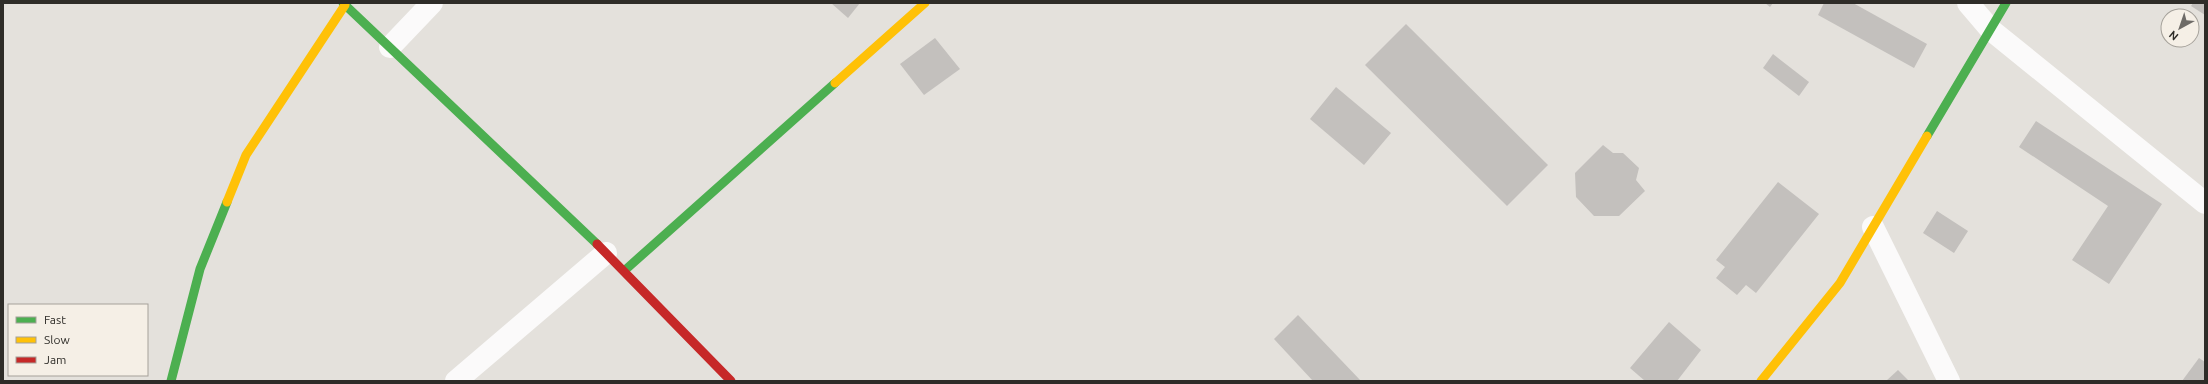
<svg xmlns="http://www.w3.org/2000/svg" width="2208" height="384" viewBox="0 0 2208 384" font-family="Ubuntu,sans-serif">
	<rect width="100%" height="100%" fill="#e4e1dc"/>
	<g fill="#c3c0bd">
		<polygon points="831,3 860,3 848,18"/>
		<polygon points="1765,3 1773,3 1770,7"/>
		<polygon points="1824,3 1853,3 1927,44 1914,68 1818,15"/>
		<polygon points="2193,3 2205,3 2205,15 2191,6"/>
		<polygon points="1406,24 1548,165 1507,206 1365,65"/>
		<polygon points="935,38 960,69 924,95 900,64"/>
		<polygon points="1773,54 1809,82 1799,96 1763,68"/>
		<polygon points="1336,87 1391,133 1364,165 1310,119"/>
		<polygon points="2036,121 2162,204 2109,284 2072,260 2108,206 2019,147"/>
		<polygon points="1603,145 1613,153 1623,153 1639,168 1636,180 1645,191 1619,216 1594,216 1576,197 1575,173"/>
		<polygon points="1778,182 1819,214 1756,293 1746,285 1737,295 1716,278 1725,267 1716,260"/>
		<polygon points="1937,211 1968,231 1954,253 1923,233"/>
		<polygon points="1298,315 1361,381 1313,381 1274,339"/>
		<polygon points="1669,322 1701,350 1677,381 1645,381 1630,368"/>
		<polygon points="2199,358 2205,362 2205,381 2182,381"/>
		<polygon points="1898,370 1909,381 1886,381"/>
	</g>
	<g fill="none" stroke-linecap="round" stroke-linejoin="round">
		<g stroke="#fbfafa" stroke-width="22">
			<polyline points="1968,3 1991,30 2205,203"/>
			<polyline points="390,47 432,3"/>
			<polyline points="1873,227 1949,381"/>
			<polyline points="456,381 606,253"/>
		</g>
		<g stroke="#4caf50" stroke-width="9">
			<polyline points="343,3 597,244"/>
			<polyline points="1927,136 2006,3"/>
			<polyline points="624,271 835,83"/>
			<polyline points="171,381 200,269 227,202"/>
		</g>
		<g stroke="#ffc107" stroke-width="9">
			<polyline points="835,83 925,3"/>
			<polyline points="227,202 246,155 345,5"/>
			<polyline points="1761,381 1840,283 1927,136"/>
		</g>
		<polyline stroke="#c62828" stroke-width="9" points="597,244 731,381"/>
	</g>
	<rect width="2208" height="384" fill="none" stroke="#2e2c28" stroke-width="8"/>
	<rect x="8" y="304" width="140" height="72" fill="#f5efe6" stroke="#a5a19a"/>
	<rect x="16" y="317" width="20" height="6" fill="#4caf50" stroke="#a5a19a"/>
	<text x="44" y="324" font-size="12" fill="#2e2c28">Fast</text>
	<rect x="16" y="337" width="20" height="6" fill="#ffc107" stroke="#a5a19a"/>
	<text x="44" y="344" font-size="12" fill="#2e2c28">Slow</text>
	<rect x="16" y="357" width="20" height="6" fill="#c62828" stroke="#a5a19a"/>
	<text x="44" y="364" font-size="12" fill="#2e2c28">Jam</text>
	<g transform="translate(2180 28) rotate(220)"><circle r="19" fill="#f5efe6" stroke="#a5a19a"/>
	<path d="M0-3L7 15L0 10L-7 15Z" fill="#6e6b67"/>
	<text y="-6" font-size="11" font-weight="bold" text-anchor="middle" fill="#2e2c28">N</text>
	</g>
</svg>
